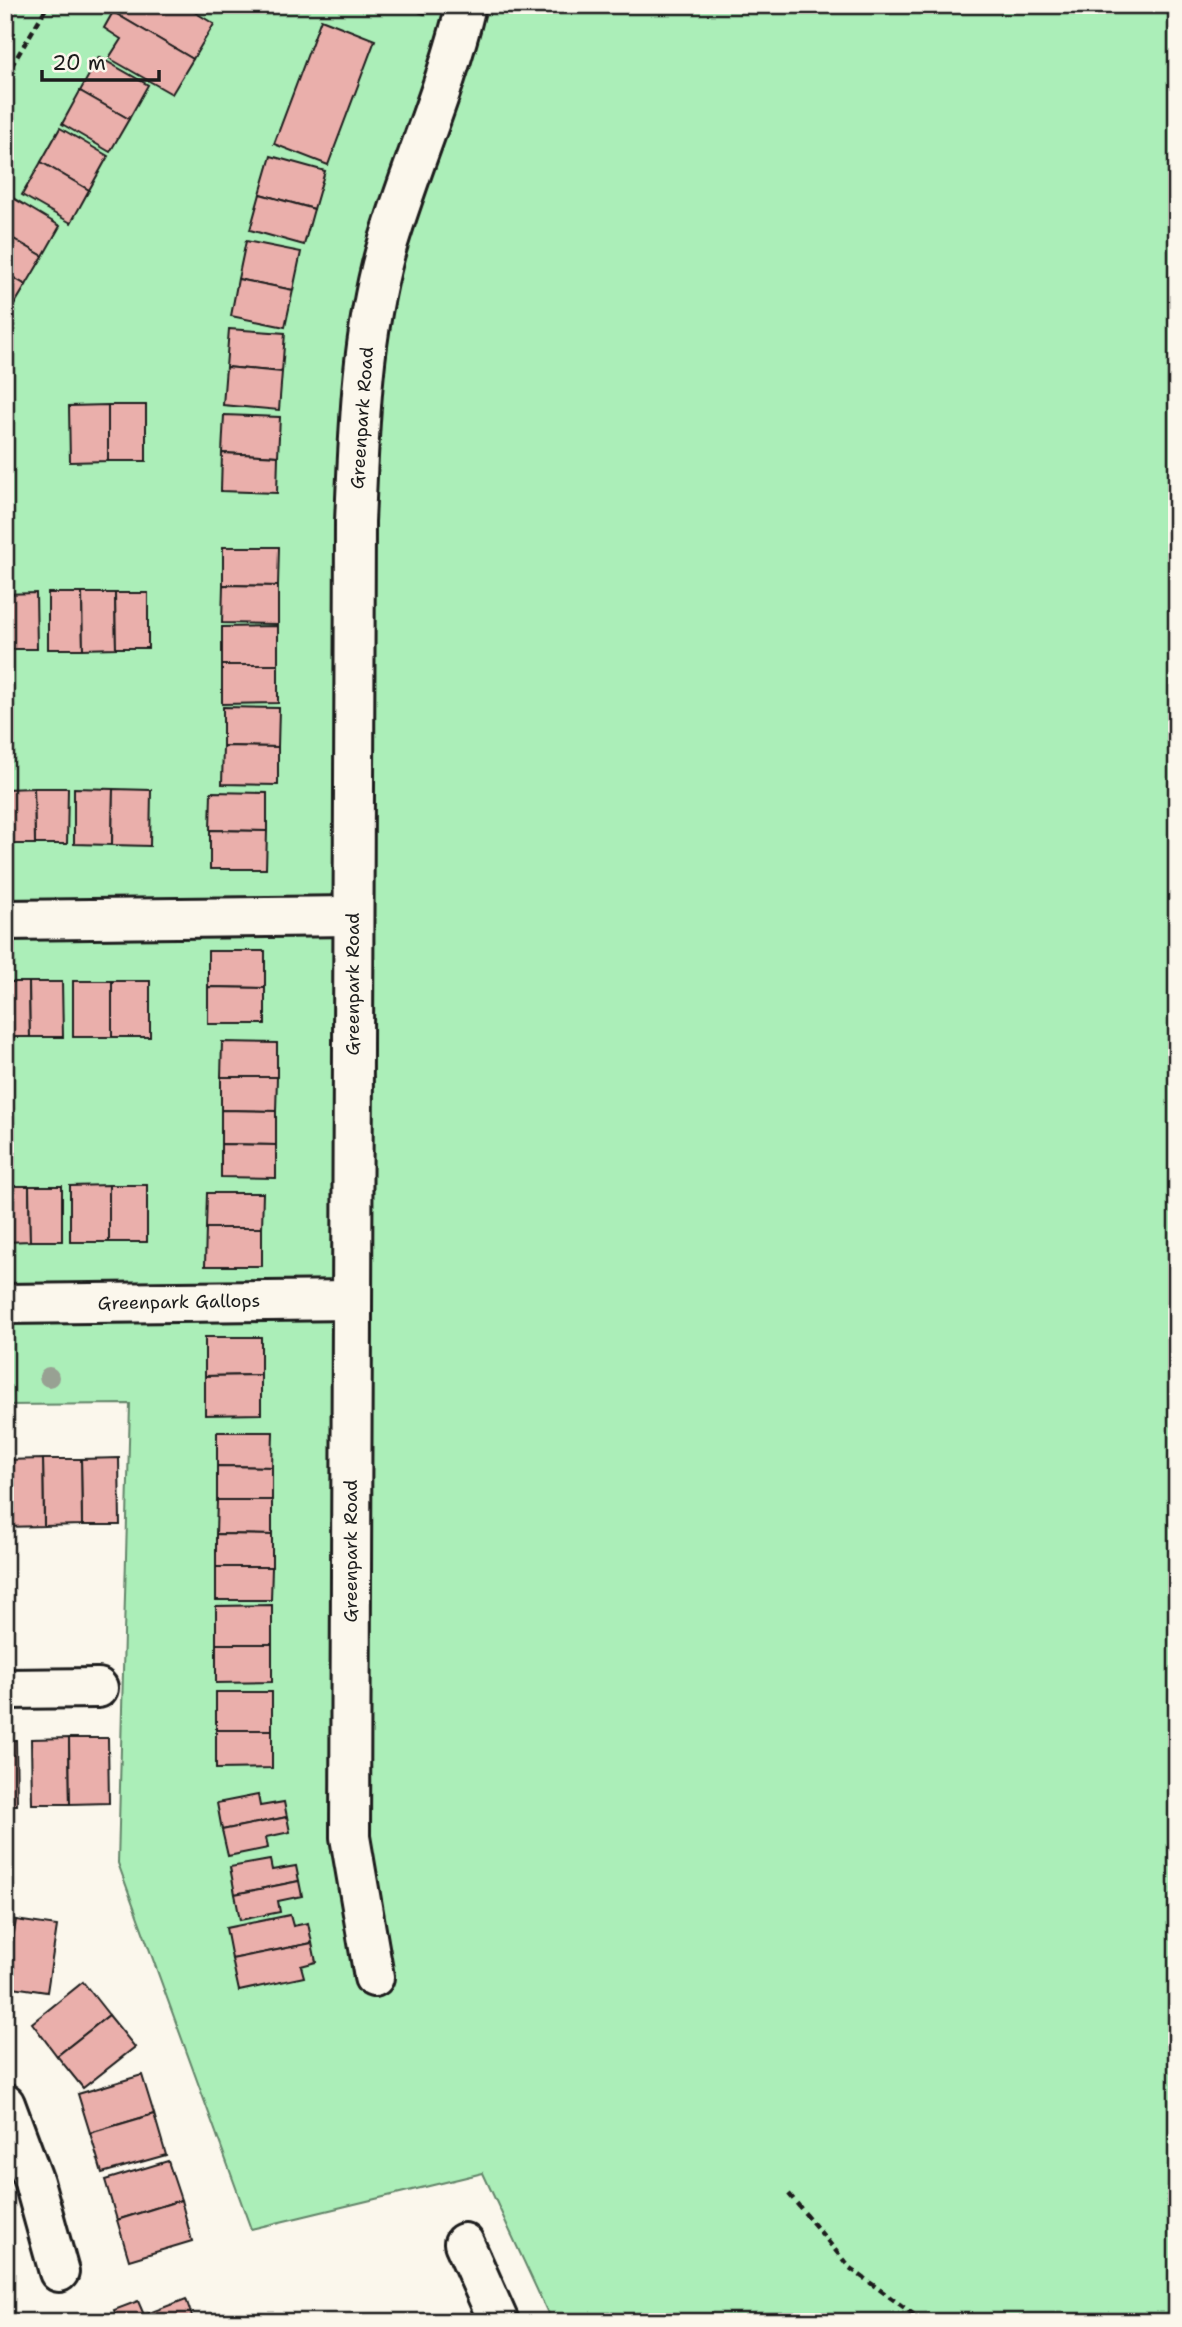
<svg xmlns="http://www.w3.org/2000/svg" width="1182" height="2327" viewBox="0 0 1182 2327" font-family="'Shantell Sans',sans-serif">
	<rect width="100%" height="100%" fill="#fbf7ec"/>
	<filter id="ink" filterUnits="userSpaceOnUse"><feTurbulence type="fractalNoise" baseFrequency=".0143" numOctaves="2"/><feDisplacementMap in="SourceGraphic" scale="14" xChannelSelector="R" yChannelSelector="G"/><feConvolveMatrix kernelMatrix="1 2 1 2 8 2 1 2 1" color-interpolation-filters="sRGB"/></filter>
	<g filter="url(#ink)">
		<polygon fill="#abeeb8" stroke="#64856a" stroke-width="2" points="5,5 1177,5 1177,2322 552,2322 483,2173 251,2229 118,1863 130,1404 5,1405"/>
		<g fill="#eaafab" stroke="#1c1c1c" stroke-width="2">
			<polygon points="117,5 183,5 214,24 193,59 113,12"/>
			<polygon points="113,12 193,59 172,94 109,58 121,39 104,28"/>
			<polygon points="321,19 375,40 328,165 274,144"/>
			<polygon points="99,57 148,85 129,119 80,91"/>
			<polygon points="80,91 129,119 110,152 62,124"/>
			<polygon points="60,128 108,156 89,190 41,162"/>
			<polygon points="271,156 325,171 314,209 260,194"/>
			<polygon points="41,162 89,190 71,223 22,195"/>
			<polygon points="260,194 314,209 304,245 250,230"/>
			<polygon points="13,198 60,226 43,256 5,234 5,211"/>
			<polygon points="5,234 43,256 26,285 5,273"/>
			<polygon points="246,241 301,252 293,290 238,279"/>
			<polygon points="5,273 26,285 8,315 5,313"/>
			<polygon points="238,279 293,290 285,327 231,316"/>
			<polygon points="229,329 285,333 282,372 226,367"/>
			<polygon points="226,367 282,372 279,410 223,405"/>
			<rect x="108" y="405" width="38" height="56"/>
			<polygon points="108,405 108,461 70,462 69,406"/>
			<polygon points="224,415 280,417 278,456 222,453"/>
			<polygon points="222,453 278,456 277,493 221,491"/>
			<polygon points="223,547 279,547 278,586 223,585"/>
			<polygon points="223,585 278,586 278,624 222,623"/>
			<polygon points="36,593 37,649 5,649 5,594"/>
			<polygon points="48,593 82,593 83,649 48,649"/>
			<polygon points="82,593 115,593 116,648 83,649"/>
			<polygon points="115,593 148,593 148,648 116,648"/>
			<polygon points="278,626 278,665 222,665 222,627"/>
			<polygon points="222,665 278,665 278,703 222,704"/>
			<polygon points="223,707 279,708 278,747 223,746"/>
			<polygon points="223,746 278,747 278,785 222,784"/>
			<polygon points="34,788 68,788 67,844 35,844"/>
			<polygon points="34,788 35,844 5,844 5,789"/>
			<polygon points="74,788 113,789 112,845 74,844"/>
			<polygon points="113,789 151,790 150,846 112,845"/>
			<polygon points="211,792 267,793 267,831 210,830"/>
			<polygon points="210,830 267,831 266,869 210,869"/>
			<polygon points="208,951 265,951 265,988 208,987"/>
			<rect x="73" y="981" width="39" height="56"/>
			<rect x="112" y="981" width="38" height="56"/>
			<polygon points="5,982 29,982 30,1037 5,1037"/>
			<polygon points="29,982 62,982 63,1037 30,1037"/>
			<polygon points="208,987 265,988 265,1024 208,1024"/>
			<polygon points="222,1042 277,1043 277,1077 221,1077"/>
			<polygon points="221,1077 277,1077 276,1111 221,1110"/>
			<polygon points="221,1110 276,1111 276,1145 221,1144"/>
			<polygon points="221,1144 276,1145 276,1178 221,1177"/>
			<polygon points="109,1185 109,1242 70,1242 70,1186"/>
			<rect x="109" y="1185" width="38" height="57"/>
			<polygon points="5,1186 29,1186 30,1241 5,1242"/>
			<polygon points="29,1186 62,1186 62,1241 30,1241"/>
			<polygon points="207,1193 263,1193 262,1228 206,1228"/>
			<polygon points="206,1228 262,1228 262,1266 205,1266"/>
			<polygon points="205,1337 261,1337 261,1375 205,1376"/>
			<polygon points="261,1375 261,1414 205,1415 205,1376"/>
			<polygon points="217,1432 273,1432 272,1467 217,1466"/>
			<polygon points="119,1458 120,1525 82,1525 81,1459"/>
			<polygon points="43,1459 81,1459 82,1525 44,1526"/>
			<polygon points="43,1459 44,1526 5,1527 5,1460"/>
			<polygon points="217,1466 272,1467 272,1500 217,1500"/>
			<polygon points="217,1500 272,1500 272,1535 216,1534"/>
			<polygon points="216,1534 272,1535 272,1567 216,1567"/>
			<polygon points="216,1567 272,1567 271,1600 216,1600"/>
			<polygon points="272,1605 272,1644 216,1644 216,1606"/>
			<polygon points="216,1644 272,1644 272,1682 216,1683"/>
			<rect x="216" y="1692" width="56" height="38"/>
			<polygon points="216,1730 272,1730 272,1768 216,1769"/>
			<polygon points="69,1738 70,1804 32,1804 31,1739"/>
			<polygon points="69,1738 108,1738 109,1803 70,1804"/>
			<polygon points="5,1740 16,1740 17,1805 5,1805"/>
			<polygon points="258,1795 260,1806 284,1802 287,1817 222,1830 217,1803"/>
			<polygon points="287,1817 290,1832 266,1837 268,1848 228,1856 222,1830"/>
			<polygon points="270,1860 272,1870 296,1866 299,1881 235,1894 230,1867"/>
			<polygon points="299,1881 302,1896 278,1901 280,1912 240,1920 235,1894"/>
			<polygon points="290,1915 293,1926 308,1923 312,1943 232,1959 226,1928"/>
			<polygon points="5,1918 16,1920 6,1986 5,1986"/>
			<polygon points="16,1920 57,1926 47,1992 6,1986"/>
			<polygon points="312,1943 316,1962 301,1966 304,1977 239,1991 232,1959"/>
			<polygon points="83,1982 109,2015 57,2056 32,2023"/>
			<polygon points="109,2015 135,2047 83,2088 57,2056"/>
			<polygon points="142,2075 154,2114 90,2133 78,2094"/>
			<polygon points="154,2114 166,2155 102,2173 90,2133"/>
			<polygon points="168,2161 181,2200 117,2220 105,2180"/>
			<polygon points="181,2200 192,2241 129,2260 117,2220"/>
			<polygon points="186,2299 194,2322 118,2322 114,2310 138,2301 144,2315"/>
		</g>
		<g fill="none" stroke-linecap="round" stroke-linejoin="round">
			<defs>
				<g id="minor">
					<polyline points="5,920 353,916"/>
					<polyline points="5,1304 352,1300"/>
					<polyline points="5,1689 98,1688"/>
					<path d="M 374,1977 L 350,1837 L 355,522 C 359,432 361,341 385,253 C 409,170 446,90 466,5"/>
					<polyline points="5,2104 34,2182 59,2272"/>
					<polyline points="464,2243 499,2322"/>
				</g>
			</defs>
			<use href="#minor" stroke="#1c1c1c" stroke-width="44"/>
			<g stroke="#1c1c1c" stroke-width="4.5" stroke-dasharray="7 5" stroke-linecap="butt">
				<polyline points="396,5 426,13"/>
				<polyline points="5,77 48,5"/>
				<polyline points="789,2194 850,2268 924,2322"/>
			</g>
			<use href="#minor" stroke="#fbf7ec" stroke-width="38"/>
		</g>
		<circle fill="#98a193" cx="49" cy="1377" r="10"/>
	</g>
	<g text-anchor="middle" stroke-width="5" stroke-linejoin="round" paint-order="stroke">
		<g font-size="18" fill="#1c1c1c" stroke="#fbf7ec">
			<text transform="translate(362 418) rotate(-86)" y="6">Greenpark Road</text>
			<text transform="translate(353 984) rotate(-90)" y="6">Greenpark Road</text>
			<text transform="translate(179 1302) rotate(-1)" y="6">Greenpark Gallops</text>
			<text transform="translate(351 1551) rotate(-90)" y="6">Greenpark Road</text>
		</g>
	</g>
	<rect width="1182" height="2327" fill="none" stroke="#fbf7ec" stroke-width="28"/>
	<rect x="14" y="14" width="1154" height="2299" fill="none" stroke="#1c1c1c" stroke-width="2.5" filter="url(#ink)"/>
	<path d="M42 70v10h117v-10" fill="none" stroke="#1c1c1c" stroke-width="3.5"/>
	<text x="52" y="70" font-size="21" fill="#1c1c1c" stroke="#fbf7ec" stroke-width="5" paint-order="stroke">20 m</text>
</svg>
